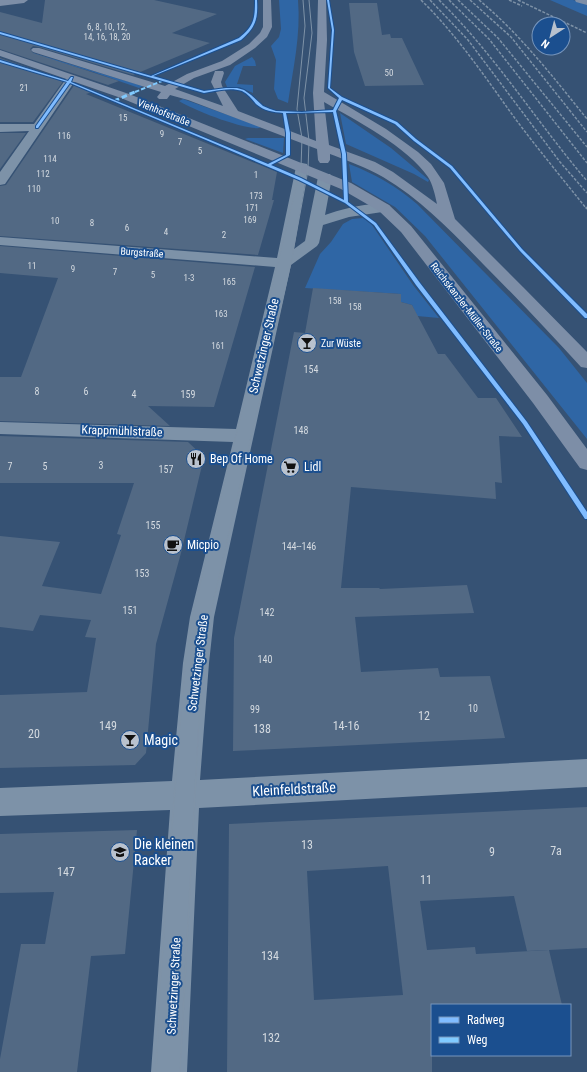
<svg xmlns="http://www.w3.org/2000/svg" width="587" height="1072" viewBox="0 0 587 1072" font-family="'Roboto Condensed',sans-serif">
	<rect width="100%" height="100%" fill="#365274"/>
	<g fill="#2f66a5">
		<path d="M 279,0 L 298,0 C 301,35 293,69 288,103 L 278,99 L 274,89 L 276,60 L 271,46 L 279,37 L 281,29 Z"/>
		<polygon points="550,0 573,0 587,4 587,16"/>
		<polygon points="0,43 143,86 139,88 93,72 0,45"/>
		<polygon points="252,57 255,61 256,66 243,66 237,84 253,85 253,93 239,87 227,87 225,82 235,66"/>
		<path d="M 183,99 L 259,126 L 260,128 C 244,130 193,110 179,101 Z"/>
		<polygon points="340,113 391,148 429,180 428,182 414,174 346,144"/>
		<polygon points="248,138 284,138 283,153 245,139"/>
		<path d="M 349,164 C 375,174 396,186 417,204 L 559,348 L 587,383 L 587,439 L 425,236 L 395,207 L 352,182 Z"/>
		<polygon points="363,218 372,225 413,285 439,318 417,316 412,305 401,302 401,294 305,288 320,254 331,242 343,224 352,219"/>
	</g>
	<g fill="#526984" fill-rule="evenodd">
		<polygon points="45,0 154,0 217,14 172,33 210,43 133,75 39,47 33,46 30,49 33,53 119,81 108,85 0,49 0,12 42,23"/>
		<polygon points="349,3 377,3 382,35 390,34 391,38 402,38 424,85 365,86 354,52"/>
		<polygon points="0,58 64,80 33,122 0,122"/>
		<polygon points="75,84 95,91 86,94 277,172 272,200 274,200 258,255 0,236 0,186 6,185"/>
		<polygon points="0,133 26,133 0,169"/>
		<polygon points="0,246 255,267 214,407 148,406 170,426 0,421 0,377 21,377 58,278 0,273"/>
		<polygon points="313,288 401,294 401,302 412,305 438,354 445,354 478,398 496,398 522,437 499,436 502,483 495,482 496,499 351,487 341,588 379,588 380,589 467,585 474,613 355,617 361,672 438,668 440,677 490,676 505,738 233,751 234,638 294,332 305,333"/>
		<polygon points="0,436 188,442 204,457 181,553 156,644 146,753 135,765 0,768 0,695 87,692 96,638 85,637 91,620 40,615 33,631 0,627 0,536 60,542 42,586 101,594 121,535 117,534 134,483 0,483"/>
		<path d="M 587,807 L 587,948 L 549,950 L 562,1005 L 432,1005 L 432,1072 L 227,1072 L 229,824 ZM 388,866 L 403,995 L 314,1000 L 307,871 ZM 514,896 L 527,951 L 549,950 L 476,954 L 475,947 L 427,950 L 420,901 Z"/>
		<polygon points="137,830 125,954 91,956 77,1072 0,1072 0,1059 21,944 45,944 54,892 0,893 0,834"/>
	</g>
	<g fill="none" stroke-linecap="round" stroke-linejoin="round">
		<g fill="#7d92a8" fill-rule="evenodd">
			<polygon points="72,75 77,78 5,184 0,185 0,172 29,131 0,132 0,124 34,124 68,76"/>
			<path d="M 302,163 L 307,164 L 308,167 L 294,249 L 305,241 L 318,177 L 320,174 L 330,174 L 332,177 L 325,215 C 341,209 372,201 389,205 L 391,208 L 389,211 L 349,217 L 323,225 L 319,243 L 317,246 L 291,265 L 214,617 L 209,663 L 200,780 L 587,759 L 587,787 L 199,808 L 187,1072 L 151,1072 L 170,810 L 0,816 L 0,788 L 172,781 L 183,663 L 190,617 L 233,442 L 0,434 L 0,422 L 236,429 L 275,267 L 0,245 L 0,237 L 277,258 L 296,167 L 297,164 Z"/>
		</g>
		<g fill="#7d8ea7" fill-rule="evenodd">
			<polygon points="0,0 28,0 24,3 0,6"/>
			<path d="M 263,0 L 271,0 L 272,27 L 267,37 L 255,48 L 230,65 L 194,78 L 175,89 L 223,106 L 211,82 L 215,71 L 223,71 L 224,73 L 221,82 L 222,86 L 238,111 L 316,141 L 313,93 L 317,40 L 318,0 L 326,0 L 327,40 L 324,92 L 386,129 L 418,152 L 431,164 L 444,183 L 455,219 L 523,287 L 587,352 L 587,368 L 581,367 C 549,332 517,298 484,265 C 453,233 422,200 383,177 C 366,167 348,161 330,154 L 330,160 L 328,163 L 320,163 L 318,160 L 317,149 L 188,100 L 170,95 L 167,99 L 159,99 L 157,97 L 161,92 L 33,52 L 31,50 L 33,48 L 39,48 L 165,86 L 187,74 L 222,61 L 249,44 L 260,33 L 263,27 ZM 324,102 C 355,120 408,147 428,177 C 433,185 435,195 437,204 L 393,172 L 375,162 L 329,145 Z"/>
			<polygon points="575,0 587,0 587,5 576,2"/>
			<polygon points="0,50 129,94 351,183 389,205 411,226 547,395 587,449 587,470 580,468 533,403 401,232 379,211 341,189 121,98 0,56"/>
		</g>
		<g stroke="#7e92a7" stroke-width="1">
			<polyline points="176,775 185,666 193,613 301,167 302,138 297,109 305,26 303,0"/>
			<polyline points="196,775 202,665 209,620 291,263 308,170 309,141 304,98 312,33 309,0"/>
		</g>
		<g stroke="#7e92a7" stroke-width="1.5">
			<polyline points="156,1072 160,984 176,774"/>
			<polyline points="180,1072 196,774"/>
		</g>
		<g stroke="#7e92a7" stroke-width="1.5" stroke-dasharray="3 1.5" stroke-linecap="butt">
			<path d="M 421,0 C 457,35 485,77 514,117 C 537,148 562,178 586,208"/>
			<polyline points="430,0 468,40 560,162 587,193"/>
			<path d="M 439,0 C 495,55 536,121 587,181"/>
			<polyline points="449,0 489,39 587,163"/>
			<polyline points="458,0 498,38 587,147"/>
			<polyline points="470,0 511,37 587,132"/>
			<path d="M 479,0 C 521,35 553,77 587,119"/>
			<polyline points="509,0 522,6"/>
			<polyline points="518,0 587,33"/>
		</g>
		<polyline stroke="#7e92a7" stroke-width="2" stroke-dasharray="5 2" stroke-linecap="butt" points="586,207 587,209"/>
		<polyline stroke="#80caff" stroke-width="2" stroke-dasharray="4.5 2" stroke-linecap="butt" points="135,92 162,81"/>
		<polyline stroke="#80caff" stroke-width="3" stroke-dasharray="5.5 3" stroke-linecap="butt" points="114,101 137,91"/>
		<defs>
			<path id="cycleway" d="M 255,0 L 257,0 C 258,19 256,27 241,40 L 153,76 L 204,91 L 226,88 L 237,88 L 244,90 L 251,95 L 263,106 L 270,109 L 276,111 L 302,112 L 333,110 L 339,98 L 328,88 L 332,30 L 327,0 L 329,0 L 334,30 L 330,88 L 342,97 L 397,122 L 416,139 L 452,166 L 522,249 L 587,314 L 587,318 L 585,318 L 520,251 L 450,168 L 414,141 L 395,124 L 342,100 L 336,111 L 346,154 L 348,202 L 376,223 L 420,283 L 527,422 L 587,512 L 587,519 L 585,519 L 523,424 L 416,285 L 374,225 L 345,203 L 299,180 L 206,140 L 70,83 L 38,128 L 36,128 L 36,126 L 67,82 L 0,62 L 0,60 L 68,81 L 71,77 L 73,77 L 71,82 L 268,164 L 286,155 L 286,133 L 283,113 C 273,112 264,111 256,104 C 252,99 248,94 242,91 C 230,87 216,91 204,93 L 0,34 L 0,32 L 151,76 L 239,38 C 254,26 255,19 255,0 ZM 333,112 L 342,154 L 344,200 L 301,178 L 271,165 L 290,155 L 290,133 L 286,113 Z"/>
		</defs>
		<use href="#cycleway" stroke="#1b4f8f" stroke-width="2"/>
		<use href="#cycleway" fill="#80bcff" fill-rule="evenodd"/>
	</g>
	<defs>
		<symbol id="bar-disc" viewBox="-11 -11 22 22"><circle r="9.5" fill="#b9c2ce" stroke="#1b4f8f"/><path d="M-6-5H6L.8 .8V4.5H3.5V6h-7V4.5H-.8V.8Z" fill="#111"/></symbol>
		<symbol id="restaurant-disc" viewBox="-11 -11 22 22"><circle r="9.5" fill="#b9c2ce" stroke="#1b4f8f"/><path d="M-5-6h1v4h1v-4h1v4h1v-4h1v5L-1.5 .5V6h-2V.5L-5-1ZM5-6V6H3V1.5H1.5Q1.5-4 5-6Z" fill="#111"/></symbol>
		<symbol id="supermarket-disc" viewBox="-11 -11 22 22"><circle r="9.5" fill="#b9c2ce" stroke="#1b4f8f"/><path d="M-6-5.5h2.5l.6 2H6L4.5 2H-2.5L-4.4-4H-6ZM-1.5 3.2a1.3 1.3 0 1 0 .1 0ZM3 3.2a1.3 1.3 0 1 0 .1 0Z" fill="#111"/></symbol>
		<symbol id="cafe-disc" viewBox="-11 -11 22 22"><circle r="9.5" fill="#b9c2ce" stroke="#1b4f8f"/><path d="M-5.5-4.5H6V0H3Q3 3.5 0 3.5H-2.5Q-5.5 3.5-5.5 0ZM3-3.2v2h1.7v-2ZM-6 4.5H4V6H-6Z" fill="#111"/></symbol>
		<symbol id="school-disc" viewBox="-11 -11 22 22"><circle r="9.5" fill="#b9c2ce" stroke="#1b4f8f"/><path d="M0-5L7-2L0 1L-7-2ZM-4 1L0 2.5L4 1V4Q0 6-4 4Z" fill="#111"/></symbol>
	</defs>
	<g fill-rule="evenodd">
		<use href="#bar-disc" x="296" y="332" width="22" height="22"/>
		<use href="#restaurant-disc" x="185" y="448" width="22" height="22"/>
		<use href="#supermarket-disc" x="279" y="456" width="22" height="22"/>
		<use href="#cafe-disc" x="162" y="534" width="22" height="22"/>
		<use href="#bar-disc" x="119" y="729" width="22" height="22"/>
		<use href="#school-disc" x="109" y="841" width="22" height="22"/>
	</g>
	<g text-anchor="middle" stroke-width="4" stroke-linejoin="round" paint-order="stroke">
		<g font-size="9" fill="#d4dae0">
			<text x="107" y="30">6, 8, 10, 12,<tspan x="107" dy="10">14, 16, 18, 20</tspan></text>
			<text x="389" y="76">50</text>
			<text x="24" y="91">21</text>
			<text x="123" y="121">15</text>
			<text x="162" y="137">9</text>
			<text x="64" y="139">116</text>
			<text x="180" y="145">7</text>
			<text x="200" y="154">5</text>
			<text x="50" y="162">114</text>
			<text x="43" y="177">112</text>
			<text x="256" y="178">1</text>
			<text x="34" y="192">110</text>
			<text x="256" y="199">173</text>
			<text x="252" y="211">171</text>
			<text x="250" y="223">169</text>
			<text x="55" y="224">10</text>
			<text x="92" y="226">8</text>
			<text x="127" y="231">6</text>
			<text x="166" y="235">4</text>
			<text x="224" y="238">2</text>
			<text x="32" y="269">11</text>
			<text x="73" y="272">9</text>
			<text x="115" y="275">7</text>
			<text x="153" y="278">5</text>
			<text x="189" y="281">1-3</text>
			<text x="229" y="285">165</text>
			<text x="335" y="304">158</text>
			<text x="355" y="310">158</text>
			<text x="221" y="317">163</text>
			<text x="218" y="349">161</text>
		</g>
		<g font-size="10" fill="#fff" stroke="#1b4f8f">
			<text transform="translate(164 112) rotate(22)" y="4">Viehhofstraße</text>
			<text transform="translate(142 252) rotate(4)" y="4">Burgstraße</text>
			<text transform="translate(467 307) rotate(52)" y="4">Reichskanzler-Müller-Straße</text>
		</g>
		<g font-size="10" fill="#fff" stroke="#1b4f8f" text-anchor="start">
			<text x="321" y="347">Zur Wüste</text>
		</g>
		<g font-size="10" fill="#d4dae0">
			<text x="311" y="373">154</text>
			<text x="37" y="395">8</text>
			<text x="86" y="395">6</text>
			<text x="134" y="398">4</text>
			<text x="188" y="398">159</text>
			<text x="301" y="434">148</text>
			<text x="101" y="469">3</text>
			<text x="10" y="470">7</text>
			<text x="45" y="470">5</text>
			<text x="166" y="473">157</text>
			<text x="153" y="529">155</text>
			<text x="299" y="550">144--146</text>
			<text x="142" y="577">153</text>
			<text x="130" y="614">151</text>
			<text x="267" y="616">142</text>
			<text x="265" y="663">140</text>
			<text x="473" y="712">10</text>
			<text x="255" y="713">99</text>
		</g>
		<g font-size="12" fill="#fff" stroke="#1b4f8f">
			<text transform="translate(264 346) rotate(-77)" y="4">Schwetzinger Straße</text>
			<text transform="translate(122 431) rotate(2)" y="4">Krappmühlstraße</text>
			<text transform="translate(198 663) rotate(-83)" y="4">Schwetzinger Straße</text>
			<text transform="translate(174 986) rotate(-87)" y="4">Schwetzinger Straße</text>
		</g>
		<g font-size="12" fill="#fff" stroke="#1b4f8f" text-anchor="start">
			<text x="210" y="463">Bep Of Home</text>
			<text x="304" y="471">Lidl</text>
			<text x="187" y="549">Micpio</text>
		</g>
		<g font-size="12" fill="#d4dae0">
			<text x="424" y="720">12</text>
			<text x="108" y="730">149</text>
			<text x="346" y="730">14-16</text>
			<text x="262" y="733">138</text>
			<text x="34" y="738">20</text>
			<text x="307" y="849">13</text>
			<text x="556" y="855">7a</text>
			<text x="492" y="856">9</text>
			<text x="66" y="876">147</text>
			<text x="426" y="884">11</text>
			<text x="270" y="960">134</text>
			<text x="271" y="1042">132</text>
		</g>
		<g font-size="14" fill="#fff" stroke="#1b4f8f" text-anchor="start">
			<text x="144" y="745">Magic</text>
			<text x="134" y="849">Die kleinen<tspan x="134" dy="16">Racker</tspan></text>
		</g>
		<g font-size="14" fill="#fff" stroke="#1b4f8f">
			<text transform="translate(294 789) rotate(-3)" y="5">Kleinfeldstraße</text>
		</g>
	</g>
	<rect x="431" y="1004" width="140" height="52" fill="#1b4f8f" stroke="#7695bc"/>
	<rect x="439" y="1017" width="20" height="6" fill="#80bcff" stroke="#7695bc"/>
	<text x="467" y="1024" font-size="12" fill="#ffffff">Radweg</text>
	<rect x="439" y="1037" width="20" height="6" fill="#80caff" stroke="#7695bc"/>
	<text x="467" y="1044" font-size="12" fill="#ffffff">Weg</text>
	<g transform="translate(551 36) rotate(216)"><circle r="19" fill="#1b4f8f" stroke="#7695bc"/>
	<path d="M0-3L7 15L0 10L-7 15Z" fill="#b9c2ce"/>
	<text y="-6" font-size="11" font-weight="bold" text-anchor="middle" fill="#ffffff">N</text>
	</g>
</svg>
